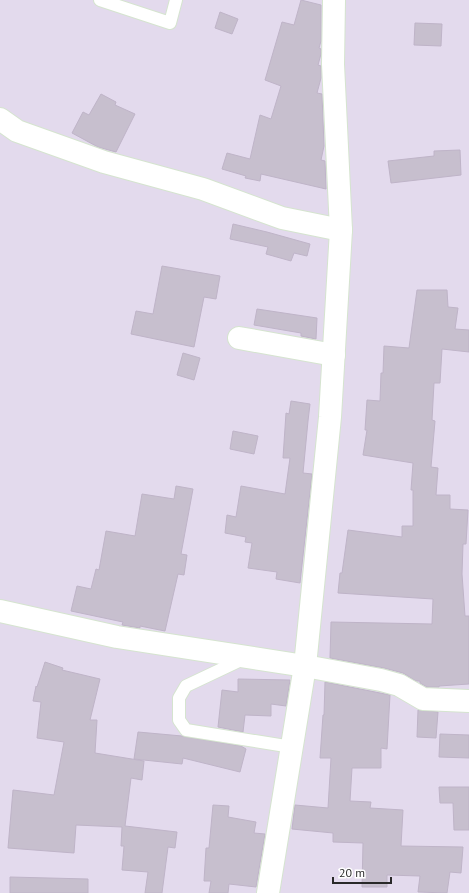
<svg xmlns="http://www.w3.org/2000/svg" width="469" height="893" viewBox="0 0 469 893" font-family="'PT Sans',sans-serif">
	<rect width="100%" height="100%" fill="#e3daed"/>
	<g fill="#c7bfce" stroke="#bfb4c8">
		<polygon points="301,0 321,5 321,41 319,48 321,49 321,54 318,65 321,66 321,78 317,93 322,94 324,146 321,160 325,161 326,189 261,174 260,181 245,178 246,176 222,169 227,153 250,159 260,115 271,119 281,86 265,80 282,22 294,25"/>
		<polygon points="220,12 238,19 232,34 215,28"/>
		<polygon points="415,23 442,24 441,46 414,45"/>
		<polygon points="101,94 116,102 115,105 135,114 116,152 98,147 72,133 83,112 89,115"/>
		<polygon points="460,150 461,175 391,183 388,161 434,156 434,151"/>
		<polygon points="233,224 267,232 310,244 307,256 294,253 291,261 266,254 268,247 230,239"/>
		<polygon points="162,266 220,276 216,299 204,297 194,347 131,334 136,311 153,314"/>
		<polygon points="417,290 447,290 448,307 458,308 455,329 469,330 469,352 442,349 440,383 434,383 432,420 435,421 431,467 438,468 436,495 450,495 450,509 468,510 466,544 463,544 462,574 465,616 469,616 469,684 439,686 439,687 427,687 420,683 420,681 416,681 403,673 384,668 330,658 331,622 432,624 433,599 338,593 340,573 342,573 348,530 402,537 402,526 413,526 413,490 411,490 413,463 363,455 367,430 365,430 367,400 380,401 381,373 383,373 384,346 409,348"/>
		<polygon points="257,309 317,318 316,339 301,336 301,333 254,325"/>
		<polygon points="183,353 200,358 194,380 177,375"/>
		<polygon points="291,401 310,404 308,421 303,473 312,474 300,583 276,579 277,572 248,568 252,543 245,542 246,537 225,533 227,515 236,517 241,486 285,494 290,458 283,458 286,413 289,414"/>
		<polygon points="233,431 258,436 254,454 230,449"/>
		<polygon points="176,486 193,489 181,554 187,555 184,575 178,574 165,631 140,626 140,628 122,625 123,622 71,611 77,586 91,589 96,569 99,570 106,531 135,536 142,494 174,499"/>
		<polygon points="45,662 63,668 62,670 100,679 90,720 97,720 95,753 144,761 142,780 131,778 125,826 177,832 175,848 168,847 162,893 145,893 148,872 122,870 124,846 121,846 122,827 76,825 74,853 8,848 13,790 54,795 64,742 37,738 41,702 33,701 36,686 37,687"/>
		<polygon points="238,679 290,680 286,706 271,704 271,716 245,715 243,732 218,727 222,690 238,692"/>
		<polygon points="325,682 390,695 387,749 381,748 381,768 352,768 350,801 371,802 370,808 403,810 401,846 463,847 461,873 450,872 447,893 418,892 420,876 387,875 387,887 362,887 363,843 333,842 333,833 292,829 295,805 328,808 331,758 320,758 323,715 324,715"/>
		<polygon points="418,710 438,712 436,738 417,737"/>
		<polygon points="138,732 182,736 241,746 246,749 240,772 183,758 182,764 134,759"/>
		<polygon points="440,734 469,735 469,758 439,757"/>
		<polygon points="439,787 469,787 469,830 454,830 453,803 440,803"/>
		<polygon points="213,805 229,806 228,817 256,822 254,833 265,834 256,887 229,884 228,893 209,893 211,881 204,881 206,848 209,848"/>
		<polygon points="10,877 88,879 88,893 10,893"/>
	</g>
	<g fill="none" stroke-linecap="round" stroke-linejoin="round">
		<defs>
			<g id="service">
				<polyline points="100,0 170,23 176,0"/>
				<polyline points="243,659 186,686 179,698 179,720 186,730 292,747"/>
			</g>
			<g id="minor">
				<polyline points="0,119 17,131 104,162 203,189 282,218 341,230"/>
				<polyline points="239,338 334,355"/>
				<polyline points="0,611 117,637 305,666 381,680 399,685 423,699 469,701"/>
				<polyline points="268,893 305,666 330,417 341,230 333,64 334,0"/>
			</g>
		</defs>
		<use href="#service" stroke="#d5e4cf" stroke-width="14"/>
		<use href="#minor" stroke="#d5e4cf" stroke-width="24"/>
		<use href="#service" stroke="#fff" stroke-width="12"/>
		<use href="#minor" stroke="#fff" stroke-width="22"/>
	</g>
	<path d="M333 877v6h58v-6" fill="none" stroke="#292929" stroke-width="2"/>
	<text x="339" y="877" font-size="12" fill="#292929" stroke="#ffffff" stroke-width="3" paint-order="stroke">20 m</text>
</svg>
